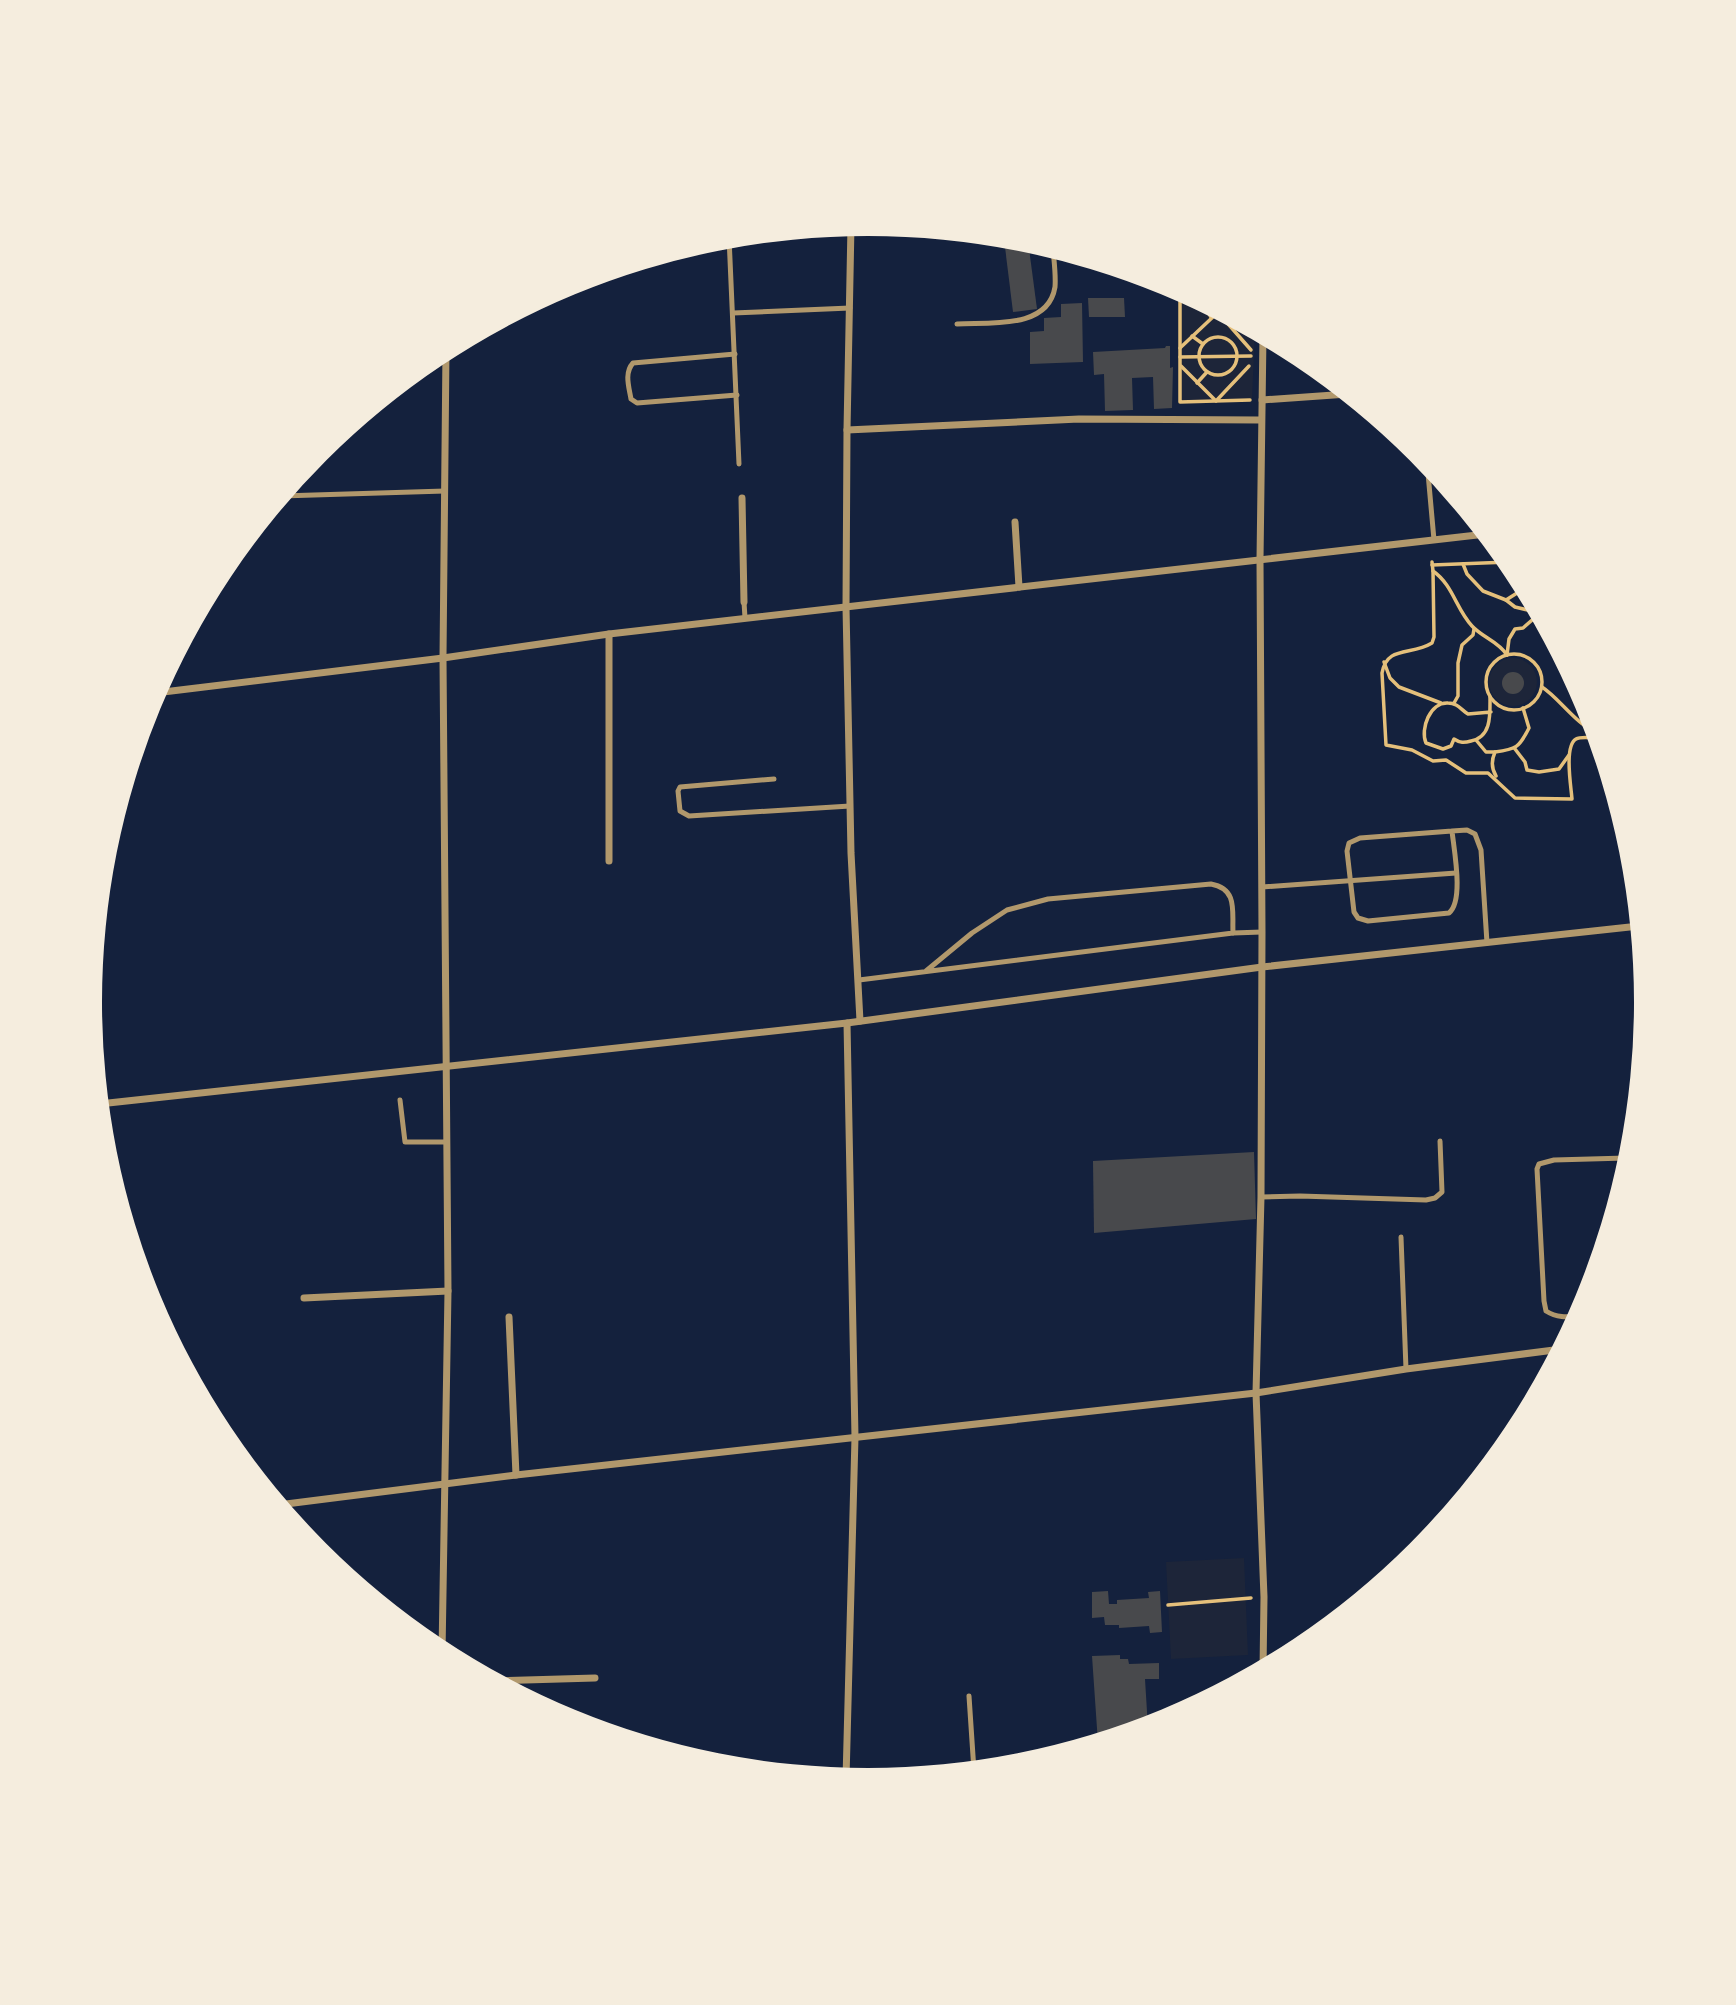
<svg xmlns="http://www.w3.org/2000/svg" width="1736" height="2005" viewBox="0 0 1736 2005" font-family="Helvetica,sans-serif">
	<rect width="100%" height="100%" fill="#14213d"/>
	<g fill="#1d2539">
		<polygon points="1180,300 1198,300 1255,330 1252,399 1180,402"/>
		<circle cx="1513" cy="682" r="24"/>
		<polygon points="1244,1558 1248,1655 1171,1659 1166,1562"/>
	</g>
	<g fill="#48494c">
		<polygon points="1013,238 1028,241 1037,309 1013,312 1004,239"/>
		<polygon points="1088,298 1124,298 1125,317 1089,317"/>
		<polygon points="1082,303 1083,362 1030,364 1030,332 1044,331 1044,318 1061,317 1061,304"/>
		<polygon points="1166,346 1170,346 1170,368 1173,367 1172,408 1154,409 1153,377 1132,378 1133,410 1105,411 1104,374 1094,375 1093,352 1165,348"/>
		<circle cx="1513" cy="683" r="11"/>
		<polygon points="1254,1152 1256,1219 1094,1233 1093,1161"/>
		<polygon points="1108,1591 1109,1604 1117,1604 1117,1600 1149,1598 1148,1592 1160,1591 1162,1632 1150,1633 1149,1626 1119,1628 1119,1625 1105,1625 1104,1617 1092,1618 1092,1592"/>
		<polygon points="1120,1655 1120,1659 1128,1659 1129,1664 1159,1663 1159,1679 1145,1679 1148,1728 1098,1743 1092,1656"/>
	</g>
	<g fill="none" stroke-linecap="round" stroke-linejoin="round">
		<g stroke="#e5c07b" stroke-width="3.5">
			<polyline points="1198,300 1180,300 1180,402 1250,400"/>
			<polyline points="1201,302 1211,317"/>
			<polyline points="1192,336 1203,344"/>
			<circle cx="1218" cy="356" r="19"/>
			<polyline points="1180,348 1215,315 1222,317 1251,350"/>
			<polyline points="1180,357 1251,356"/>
			<polyline points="1181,366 1216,401 1249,366"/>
			<polyline points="1197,383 1207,372"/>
			<path d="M 1432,562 L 1433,571 C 1453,585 1456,609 1472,626 C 1483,638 1498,641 1507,655"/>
			<polyline points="1463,564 1467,574 1483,591 1506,600 1515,607 1532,611 1536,615"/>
			<polyline points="1432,565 1509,562"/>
			<path d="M 1433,571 L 1434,637 L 1432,643 C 1411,656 1387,645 1382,673 L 1386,745 L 1412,750 L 1433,761 L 1446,760 L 1466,773 L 1488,773 L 1515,798 L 1572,799 C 1571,786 1564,746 1576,739 C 1581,736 1591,738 1598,738"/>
			<polyline points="1506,600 1525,588"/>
			<circle cx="1514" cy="682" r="28"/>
			<polyline points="1507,655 1509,639 1515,629 1523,628 1539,614"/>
			<polyline points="1384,662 1390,678 1399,687 1441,703"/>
			<path d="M 1542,687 C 1559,698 1577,725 1596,732"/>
			<path d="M 1490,697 C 1490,714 1492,737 1471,741 C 1464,743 1460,743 1454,739 L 1451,746 L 1443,749 L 1426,743 C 1420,729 1430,702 1448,703 C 1458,703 1461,710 1468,714 L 1491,712"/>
			<polyline points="1454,703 1458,696 1458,663 1462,645 1473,635 1474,629"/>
			<polyline points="1476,740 1486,752 1495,752"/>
			<polyline points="1515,749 1525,762 1527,770 1539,772 1559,769 1569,755"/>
			<path d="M 1496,776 C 1491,768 1491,761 1495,752 C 1516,749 1519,748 1529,728 L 1523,708"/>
			<polyline points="1168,1605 1251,1598"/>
		</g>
		<g stroke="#b1986c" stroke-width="5">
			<polyline points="729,237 739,464"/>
			<polyline points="733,313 850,308"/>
			<path d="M 957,324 C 989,322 1048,330 1055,287 C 1056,275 1054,261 1053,249"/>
			<path d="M 735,354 L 633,363 C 624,373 629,387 631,399 L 637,403 L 737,395"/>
			<polyline points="1427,462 1434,540"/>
			<polyline points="281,496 445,491"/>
			<polyline points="744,602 745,618"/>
			<polyline points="774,779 680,787 678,791 680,811 689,816 850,806"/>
			<path d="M 1452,831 C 1454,850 1464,901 1449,913 L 1368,921 L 1358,918 L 1354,912 L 1347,851 L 1349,843 L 1360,838 L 1452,831 L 1467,830 L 1475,834 L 1481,850 L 1487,943"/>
			<polyline points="1262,887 1456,873"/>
			<polyline points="1233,933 1262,932"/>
			<path d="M 859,980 L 1233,933 C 1232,911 1238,889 1211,884 L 1048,899 L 1007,910 L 972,933 L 926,971"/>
			<polyline points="400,1100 405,1142 447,1142"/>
			<polyline points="1261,1197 1300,1196 1426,1200 1435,1198 1442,1192 1440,1141"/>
			<polyline points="1401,1237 1406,1369"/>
			<path d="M 1579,1316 C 1567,1317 1557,1318 1546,1311 L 1544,1301 L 1537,1169 L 1539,1164 L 1554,1160 L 1626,1158 L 1626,1173"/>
			<polyline points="969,1696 974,1771"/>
		</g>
		<g stroke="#b1986c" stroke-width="7">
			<polyline points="851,225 847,430 846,607 851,853 860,1021"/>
			<polyline points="1262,400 1348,394"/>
			<polyline points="847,430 1079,419 1260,420"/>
			<polyline points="742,498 744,602"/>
			<polyline points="1015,522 1019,587"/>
			<polyline points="609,634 609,861"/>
			<polyline points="155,693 443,658 609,634 1486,534"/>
			<polyline points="99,1104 847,1023 1262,967 1639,926"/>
			<polyline points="304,1298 448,1291"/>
			<polyline points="509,1317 516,1475"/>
			<polyline points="278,1505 516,1475 1256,1393 1406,1369 1562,1349"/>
			<polyline points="442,1653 448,1291 443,658 446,349"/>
			<polyline points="1263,1670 1264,1597 1256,1393 1261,1197 1262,932 1260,560 1263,335"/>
			<polyline points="494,1681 595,1678"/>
			<polyline points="846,1779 855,1437 847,1023"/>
		</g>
	</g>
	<path d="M0 0H1736V2005H0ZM102 1002a766 766 0 1 1 1532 0a766 766 0 1 1-1532 0Z" fill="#f5edde" fill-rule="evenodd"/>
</svg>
